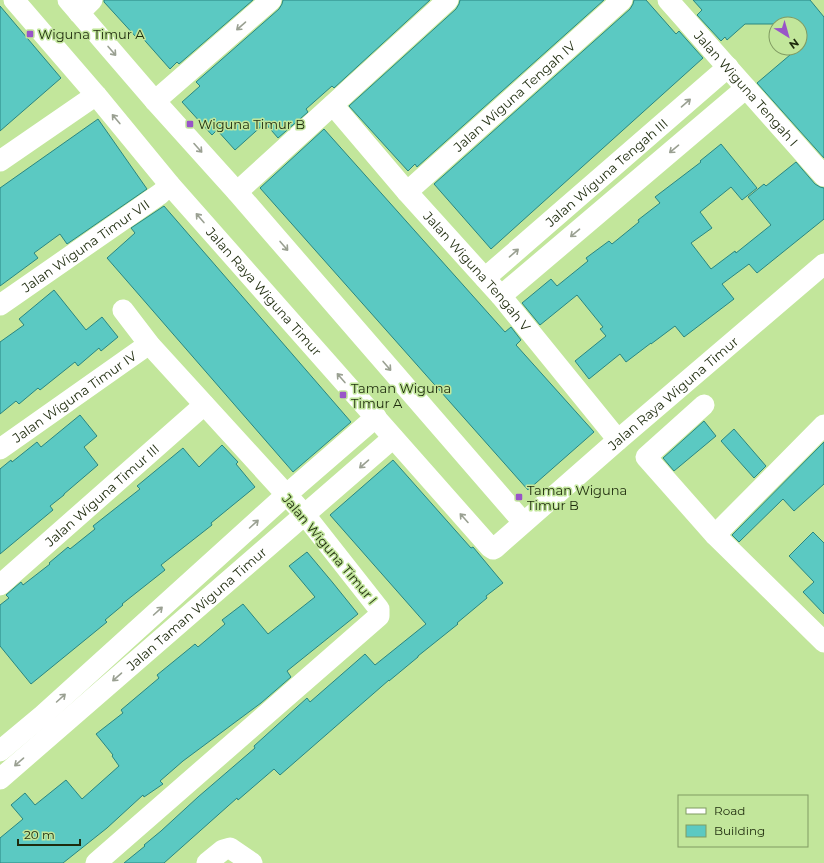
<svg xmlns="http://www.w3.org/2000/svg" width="824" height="863" viewBox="0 0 824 863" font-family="Montserrat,sans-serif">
	<rect width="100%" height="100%" fill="#c2e69b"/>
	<g fill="#5bc9c2" stroke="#2a8681">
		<polygon points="104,0 253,0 179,64 177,62 170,69 139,34 136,37 104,2"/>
		<polygon points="283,0 430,0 334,88 332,86 306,109 308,112 278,138 265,123 235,150 217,130 212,135 182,102 200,86 196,82 279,9 282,4"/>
		<polygon points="460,0 604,0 417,167 415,164 408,171 349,106 456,9 459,4"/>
		<polygon points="634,0 646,0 676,34 679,31 703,58 491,249 434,184 630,9 633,4"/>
		<polygon points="693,0 810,0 824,17 824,158 757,83 797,49 797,48 800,48 800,24 745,24 727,40 725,37 721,41 697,15 702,10"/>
		<polygon points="0,6 61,78 0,131"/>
		<polygon points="98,119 147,189 67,244 60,234 34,253 38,258 0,286 0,188"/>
		<polygon points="324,129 505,332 511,327 521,340 516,345 594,432 528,490 260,188"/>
		<polygon points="721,144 757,188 742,200 731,187 700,212 712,228 691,243 711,269 735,251 736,253 771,225 748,197 764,184 766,186 796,162 815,184 820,187 824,188 824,219 757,273 749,264 722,284 734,299 684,337 675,326 651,344 651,343 626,362 620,354 589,379 575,361 606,336 600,329 603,327 577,295 540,325 522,303 551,279 557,286 588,261 586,258 609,241 612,244 639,222 638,220 660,203 655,197 701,162 700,161"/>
		<polygon points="164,206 351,422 293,472 107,258 135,233 131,228"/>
		<polygon points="54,290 86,330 102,317 118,337 101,351 99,348 78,366 75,362 40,390 38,388 19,404 16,401 0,414 0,342 24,325 19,319"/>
		<polygon points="80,415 97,436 84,447 98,465 64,494 64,495 50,506 53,510 0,554 0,469 11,460 12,462 37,442 41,447"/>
		<polygon points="704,421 716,436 674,471 663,458"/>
		<polygon points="734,429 766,466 754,478 721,441"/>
		<polygon points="824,442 824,484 794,511 783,499 739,542 732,535"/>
		<polygon points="222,445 238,462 236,464 255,487 211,523 212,525 161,565 165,570 122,604 123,605 105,620 107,622 31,684 0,646 0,605 9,598 6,595 21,582 23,585 50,564 49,563 68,547 70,549 95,529 93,526 140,489 137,486 183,448 199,467"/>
		<polygon points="393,460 471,548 473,547 503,583 486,596 487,598 457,623 458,624 418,656 418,657 389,681 389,680 280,775 274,769 238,800 237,798 164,863 124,863 145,846 144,845 161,831 198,797 255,748 254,746 307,698 310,702 365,654 375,665 426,624 330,515"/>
		<polygon points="813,532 824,543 824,614 803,592 814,582 789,556"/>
		<polygon points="307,552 333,583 358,614 287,671 291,677 261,703 183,761 160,781 163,784 144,797 143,795 107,828 63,863 0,863 0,838 23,819 11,805 25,793 35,805 66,780 82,799 119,766 112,756 113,755 96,734 123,713 121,710 159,678 157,675 195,644 198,647 225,624 222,620 243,604 268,634 315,597 289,566"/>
	</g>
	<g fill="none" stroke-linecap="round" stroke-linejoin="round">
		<g stroke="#fff" stroke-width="21">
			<path id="s1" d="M 14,0 L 96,95 L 170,185 L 490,547 L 493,549 L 495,548 L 618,440 L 824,264"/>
			<polyline points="68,0 155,101 237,192 523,522"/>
			<path id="s2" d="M 668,0 L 824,176"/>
			<polyline points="79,13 92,0"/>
			<polyline points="155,101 271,0"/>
			<path id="s3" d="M 333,105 L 407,192 L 501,296 L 618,440"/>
			<polyline points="0,161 96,95"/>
			<polyline points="237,192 448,0"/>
			<path id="s4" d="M 407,192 L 622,0"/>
			<path id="s5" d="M 485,278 L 728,67"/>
			<polyline points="501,296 746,88"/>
			<path id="s6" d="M 0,305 L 160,194 L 170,185"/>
			<polyline points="704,405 646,457 715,535"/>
			<polyline points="824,425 715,535 824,642"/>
			<path id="s7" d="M 0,449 L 149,344"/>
			<path id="s8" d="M 0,585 L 204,405"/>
			<polyline points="0,751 43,715 286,495 376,417"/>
			<path id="s9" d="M 0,779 L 393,438"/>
			<polyline points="96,863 379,616 379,609 305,515 149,344 123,310"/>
			<polyline points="207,863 223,850 230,848 252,863"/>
		</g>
	</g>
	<defs><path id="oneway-shaft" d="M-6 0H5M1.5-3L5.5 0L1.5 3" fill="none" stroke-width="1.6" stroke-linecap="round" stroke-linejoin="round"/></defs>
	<g stroke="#9aa092">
		<use href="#oneway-shaft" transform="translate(241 26) rotate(139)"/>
		<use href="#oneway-shaft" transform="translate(112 51) rotate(49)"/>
		<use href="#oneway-shaft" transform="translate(686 103) rotate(-41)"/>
		<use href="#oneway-shaft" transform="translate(116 119) rotate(-130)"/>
		<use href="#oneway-shaft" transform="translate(198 148) rotate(48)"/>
		<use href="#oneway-shaft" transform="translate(674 149) rotate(140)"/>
		<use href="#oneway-shaft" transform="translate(200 218) rotate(-131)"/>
		<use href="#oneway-shaft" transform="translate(575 233) rotate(140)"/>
		<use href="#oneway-shaft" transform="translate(284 246) rotate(49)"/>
		<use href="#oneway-shaft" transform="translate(514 253) rotate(-41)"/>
		<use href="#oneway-shaft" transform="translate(387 366) rotate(49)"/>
		<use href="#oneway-shaft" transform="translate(341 378) rotate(-131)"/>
		<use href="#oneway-shaft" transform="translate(364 464) rotate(139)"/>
		<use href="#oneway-shaft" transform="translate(464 518) rotate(-132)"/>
		<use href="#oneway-shaft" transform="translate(254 524) rotate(-42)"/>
		<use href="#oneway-shaft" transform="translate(158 611) rotate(-42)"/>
		<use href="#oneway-shaft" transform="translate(117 677) rotate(139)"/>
		<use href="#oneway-shaft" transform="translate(61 698) rotate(-42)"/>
		<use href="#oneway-shaft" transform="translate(19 762) rotate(139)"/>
	</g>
	<g fill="#9954c8" stroke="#c2e69b" stroke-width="1.5">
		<rect x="26" y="30" width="8" height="8" rx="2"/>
		<rect x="186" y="120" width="8" height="8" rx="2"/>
		<rect x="339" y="391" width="8" height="8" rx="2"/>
		<rect x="515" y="493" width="8" height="8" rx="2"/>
	</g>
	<g text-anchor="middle" stroke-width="3" stroke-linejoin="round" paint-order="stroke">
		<g font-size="13" fill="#1e2b0d" stroke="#c2e69b" text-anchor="start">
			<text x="38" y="39">Wiguna Timur A</text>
			<text x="198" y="129">Wiguna Timur B</text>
			<text x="351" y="393">Taman Wiguna<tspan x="351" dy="15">Timur A</tspan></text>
			<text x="527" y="495">Taman Wiguna<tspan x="527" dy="15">Timur B</tspan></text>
		</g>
		<g font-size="13" fill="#1e2b0d" stroke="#c2e69b">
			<text dy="5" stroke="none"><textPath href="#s2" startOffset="118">Jalan Wiguna Tengah I</textPath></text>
			<text dy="5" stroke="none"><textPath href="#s4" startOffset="144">Jalan Wiguna Tengah IV</textPath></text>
			<text dy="5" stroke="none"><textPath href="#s5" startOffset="161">Jalan Wiguna Tengah III</textPath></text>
			<text dy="5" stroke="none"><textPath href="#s6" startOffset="104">Jalan Wiguna Timur VII</textPath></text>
			<text dy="5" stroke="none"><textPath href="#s3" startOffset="220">Jalan Wiguna Tengah V</textPath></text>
			<text dy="5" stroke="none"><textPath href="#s1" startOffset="384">Jalan Raya Wiguna Timur</textPath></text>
			<text dy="5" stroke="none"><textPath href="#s1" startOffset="967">Jalan Raya Wiguna Timur</textPath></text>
			<text dy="5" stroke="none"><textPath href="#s7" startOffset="91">Jalan Wiguna Timur IV</textPath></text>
			<text dy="5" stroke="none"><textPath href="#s8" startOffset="136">Jalan Wiguna Timur III</textPath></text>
			<text transform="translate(330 549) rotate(50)" y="5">Jalan Wiguna Timur I</text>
			<text dy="5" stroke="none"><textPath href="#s9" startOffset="260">Jalan Taman Wiguna Timur</textPath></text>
		</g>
	</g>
	<rect x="678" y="795" width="130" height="52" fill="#c2e69b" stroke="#809b62"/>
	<rect x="686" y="808" width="20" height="6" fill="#ffffff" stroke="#809b62"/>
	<text x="714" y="815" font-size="12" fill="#1e2b0d">Road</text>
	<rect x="686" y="825" width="20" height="12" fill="#5bc9c2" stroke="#809b62"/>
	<text x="714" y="835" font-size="12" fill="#1e2b0d">Building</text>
	<g transform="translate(788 36) rotate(143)"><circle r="19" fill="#c2e69b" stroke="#809b62"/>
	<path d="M0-3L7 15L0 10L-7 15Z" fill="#9954c8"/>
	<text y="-6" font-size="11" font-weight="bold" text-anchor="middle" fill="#1e2b0d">N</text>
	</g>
	<path d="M18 839v6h62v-6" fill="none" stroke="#1e2b0d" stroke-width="2"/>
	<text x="24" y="839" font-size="12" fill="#1e2b0d" stroke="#c2e69b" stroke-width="3" paint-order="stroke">20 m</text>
</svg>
